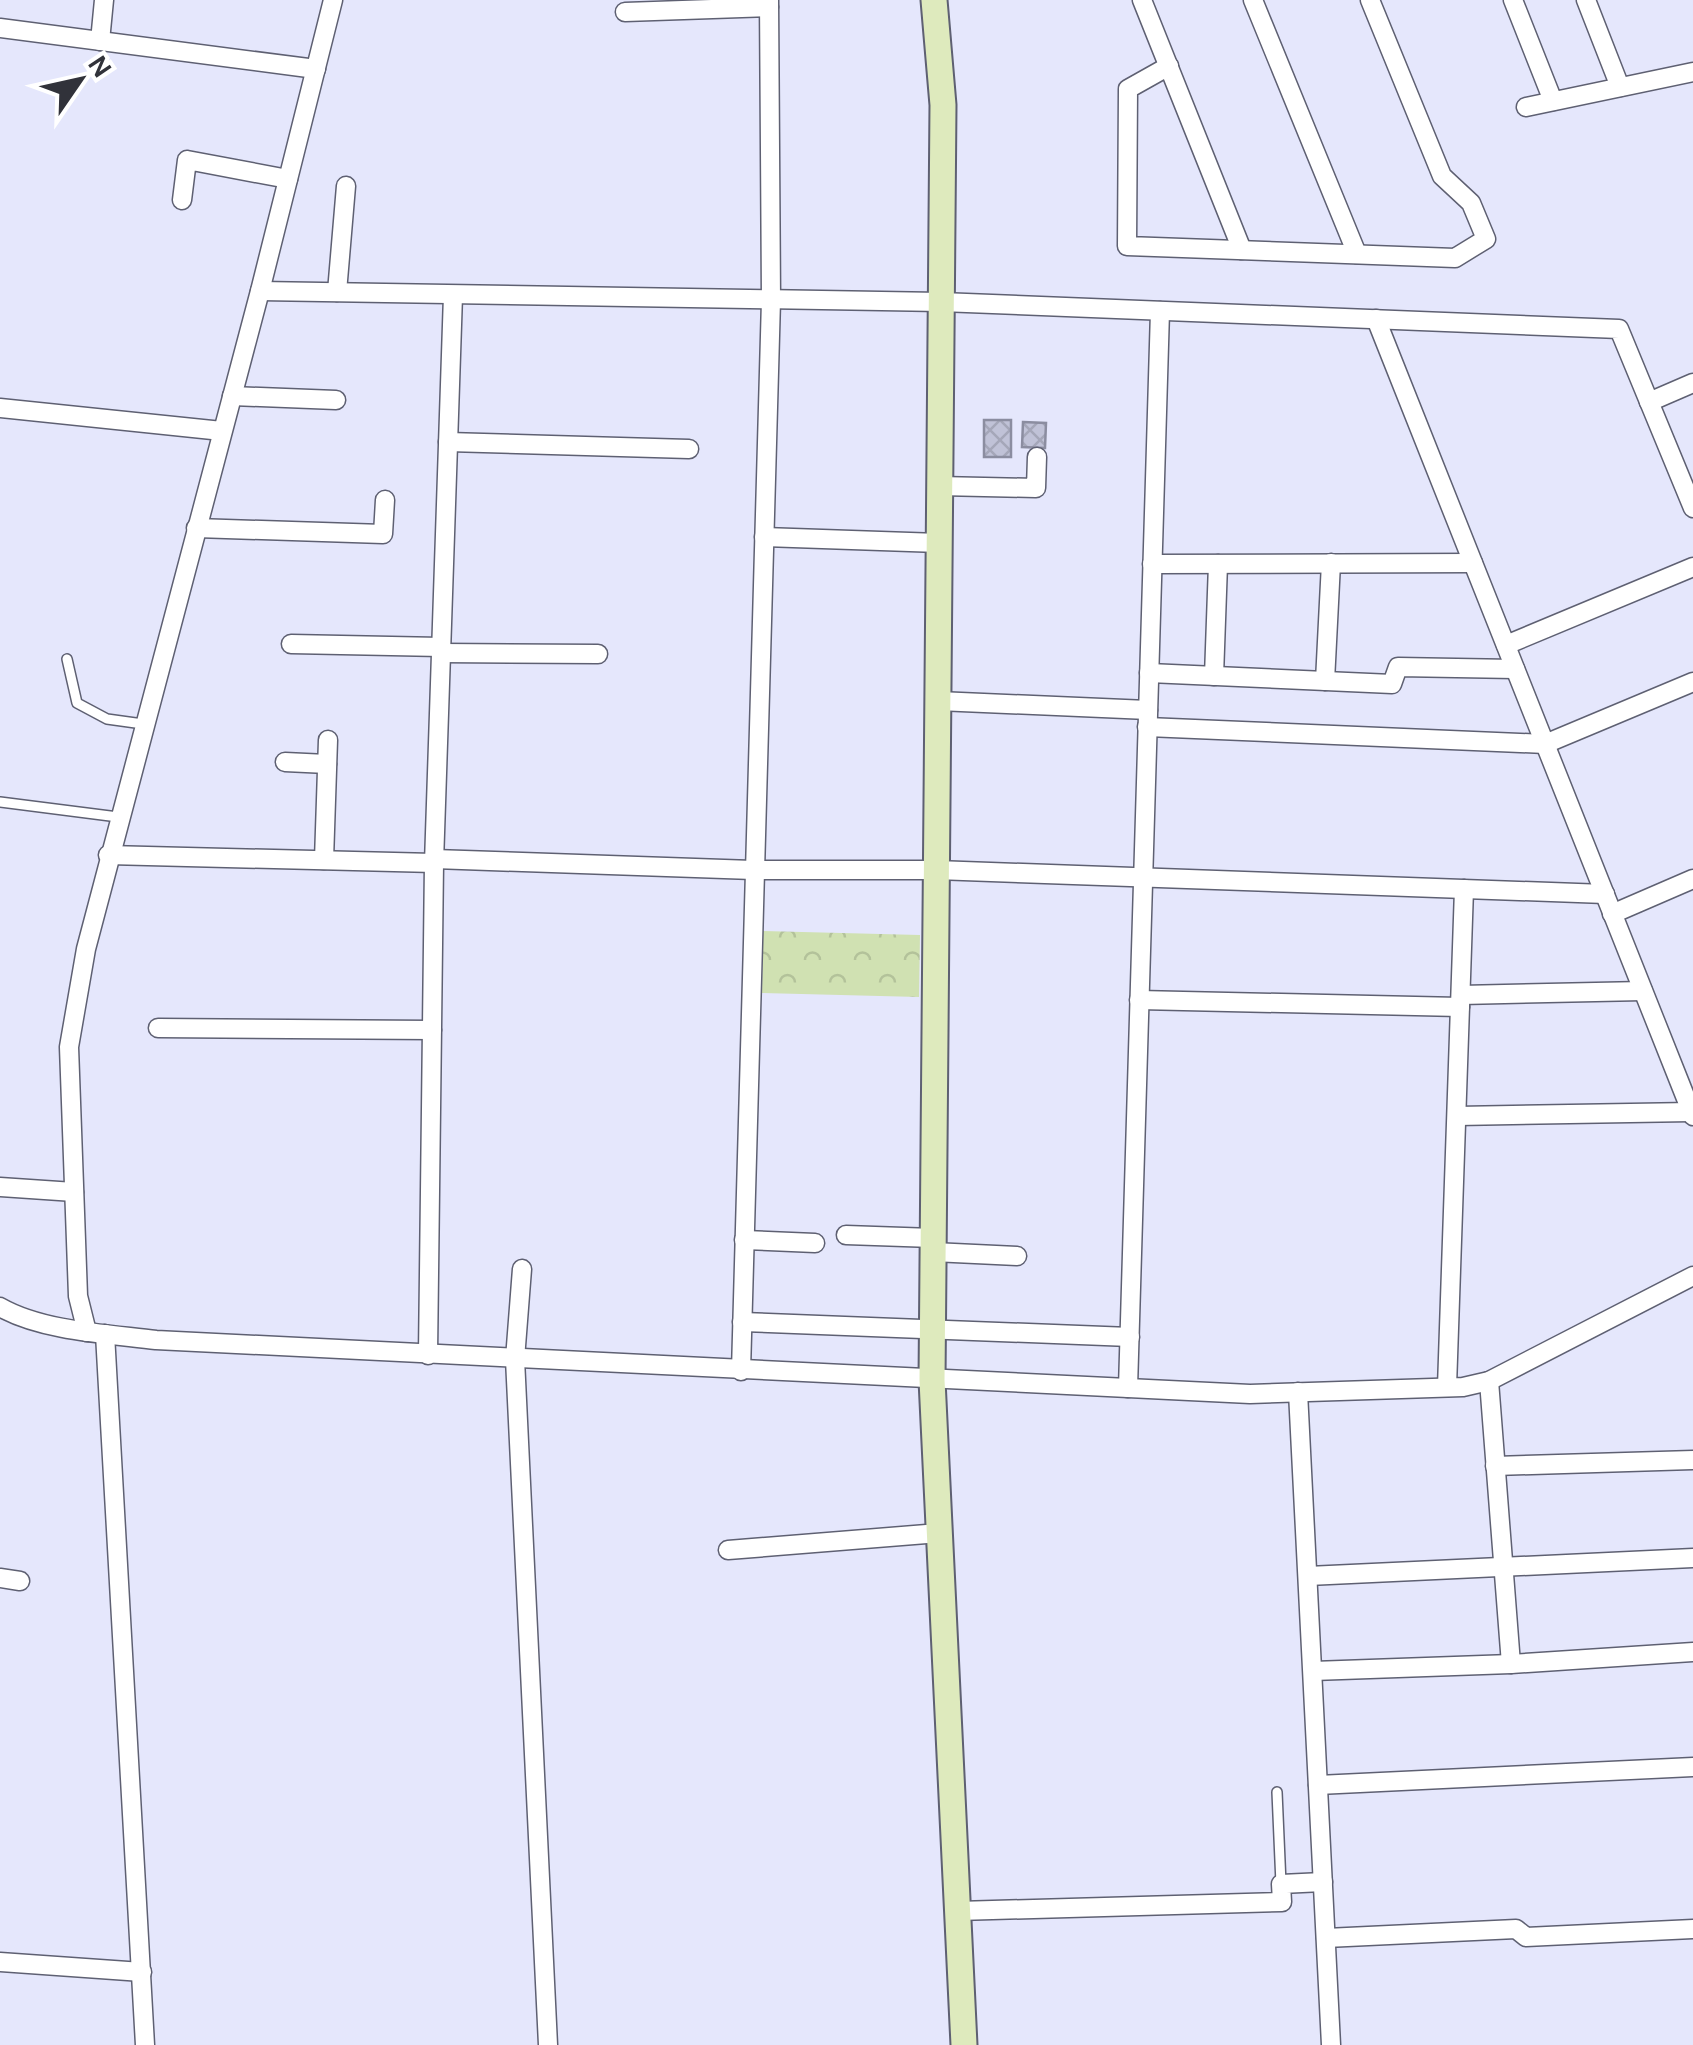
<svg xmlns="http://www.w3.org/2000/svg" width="1693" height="2045" viewBox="0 0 1693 2045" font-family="Karla,sans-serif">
	<defs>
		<pattern id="park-crowns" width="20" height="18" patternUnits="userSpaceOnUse" patternTransform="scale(2.5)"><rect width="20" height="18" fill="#d0e1b2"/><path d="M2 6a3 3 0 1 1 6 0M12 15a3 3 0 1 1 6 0" fill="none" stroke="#b3c29a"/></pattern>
		<pattern id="building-cross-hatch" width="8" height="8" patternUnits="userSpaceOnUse" patternTransform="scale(2.5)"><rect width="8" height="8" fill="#c0c2d7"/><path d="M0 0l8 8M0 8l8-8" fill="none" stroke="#a5a7b9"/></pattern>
	</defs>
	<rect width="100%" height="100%" fill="#e5e7fc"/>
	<polygon fill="url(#park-crowns)" points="763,931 920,935 919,997 762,993"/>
	<g fill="url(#building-cross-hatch)" stroke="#8b8da0" stroke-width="2.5">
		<rect x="984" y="420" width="27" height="37"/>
		<polygon points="1023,422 1046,423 1045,448 1022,447"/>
	</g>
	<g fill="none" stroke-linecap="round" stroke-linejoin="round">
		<defs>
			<g id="lane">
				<polyline points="67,659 77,703 107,719 143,724"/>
				<polyline points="0,802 118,817"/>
				<polyline points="1277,1792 1281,1884"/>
			</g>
			<g id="street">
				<polyline points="1142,0 1242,250"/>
				<polyline points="1253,0 1357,254"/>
				<polyline points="1513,0 1553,101"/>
				<polyline points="1586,0 1620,87"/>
				<polyline points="625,12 769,7"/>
				<polyline points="0,28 316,69"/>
				<polyline points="100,41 104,0"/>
				<polyline points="1169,66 1128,89 1127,246 1455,258 1486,239 1471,203 1442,176 1370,0"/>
				<polyline points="1526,107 1693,72"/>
				<polyline points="182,200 187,160 288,179"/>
				<polyline points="260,291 941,302 1619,329 1693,508"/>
				<polyline points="337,292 346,186"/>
				<polyline points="1376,319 1693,1116"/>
				<polyline points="232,396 336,400"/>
				<polyline points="1649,402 1693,383"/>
				<polyline points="0,408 222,431"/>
				<polyline points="448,442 689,449"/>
				<polyline points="939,486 1036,488 1037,457"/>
				<polyline points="196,528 383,534 385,500"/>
				<polyline points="764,537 939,543"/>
				<polyline points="1152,564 1473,563"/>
				<polyline points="291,644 441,647"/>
				<polyline points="1506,645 1693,567"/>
				<polyline points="441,653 598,654"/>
				<polyline points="1149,673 1392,684 1398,667 1515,669"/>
				<polyline points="1214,676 1218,564"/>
				<polyline points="1325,681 1331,563"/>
				<polyline points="938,701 1148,710"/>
				<polyline points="1147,727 1545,744 1693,682"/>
				<polyline points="285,762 327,764"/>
				<polyline points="108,855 434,863"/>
				<polyline points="434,859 753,870 936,870 1605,894"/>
				<polyline points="324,860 328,740"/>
				<polyline points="1612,914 1693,879"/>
				<polyline points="1461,995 1643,991"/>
				<polyline points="1139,1000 1460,1007"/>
				<polyline points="158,1028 432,1030"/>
				<polyline points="1457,1116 1691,1112"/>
				<polyline points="0,1187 74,1192"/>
				<polyline points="846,1235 933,1238"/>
				<polyline points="744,1240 815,1243"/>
				<polyline points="933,1252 1017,1256"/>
				<polyline points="522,1269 515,1359 548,2045"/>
				<path d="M 0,1307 C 42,1331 108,1334 156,1340 L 1250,1394 L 1463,1387 L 1489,1381 L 1693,1276"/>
				<polyline points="742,1322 1130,1337"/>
				<polyline points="87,1332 78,1296 69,1047 86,949 260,291 333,0"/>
				<polyline points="105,1334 145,2045"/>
				<polyline points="428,1355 434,863 453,295"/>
				<polyline points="741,1371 771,300 769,0"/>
				<polyline points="1489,1381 1511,1664"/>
				<polyline points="1447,1387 1464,889"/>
				<polyline points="1128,1388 1160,311"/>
				<polyline points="1298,1392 1331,2045"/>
				<polyline points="1495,1466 1693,1460"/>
				<polyline points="728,1550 939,1533"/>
				<polyline points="1308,1576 1693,1558"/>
				<polyline points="0,1578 20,1581"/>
				<polyline points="1313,1671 1511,1664 1693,1652"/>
				<polyline points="1318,1785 1693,1767"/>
				<polyline points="958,1911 1282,1902 1281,1884 1323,1882"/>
				<polyline points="1326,1938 1516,1929 1526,1937 1693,1929"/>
				<polyline points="0,1962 142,1972"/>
			</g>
			<polyline id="secondary" points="934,0 943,105 932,1380 964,2045"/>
		</defs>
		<use href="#lane" stroke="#5e6072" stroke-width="12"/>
		<use href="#street" stroke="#5e6072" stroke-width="21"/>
		<use href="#secondary" stroke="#5e6072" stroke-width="29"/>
		<use href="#lane" stroke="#fff" stroke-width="9"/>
		<use href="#street" stroke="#fff" stroke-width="18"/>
		<use href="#secondary" stroke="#deeabd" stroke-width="25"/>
	</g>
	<g transform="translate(80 80) rotate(56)" stroke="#ffffff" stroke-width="8" paint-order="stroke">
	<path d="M0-8L18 38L0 25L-18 38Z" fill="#31323a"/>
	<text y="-15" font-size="28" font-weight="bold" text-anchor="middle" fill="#31323a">N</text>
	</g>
</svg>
